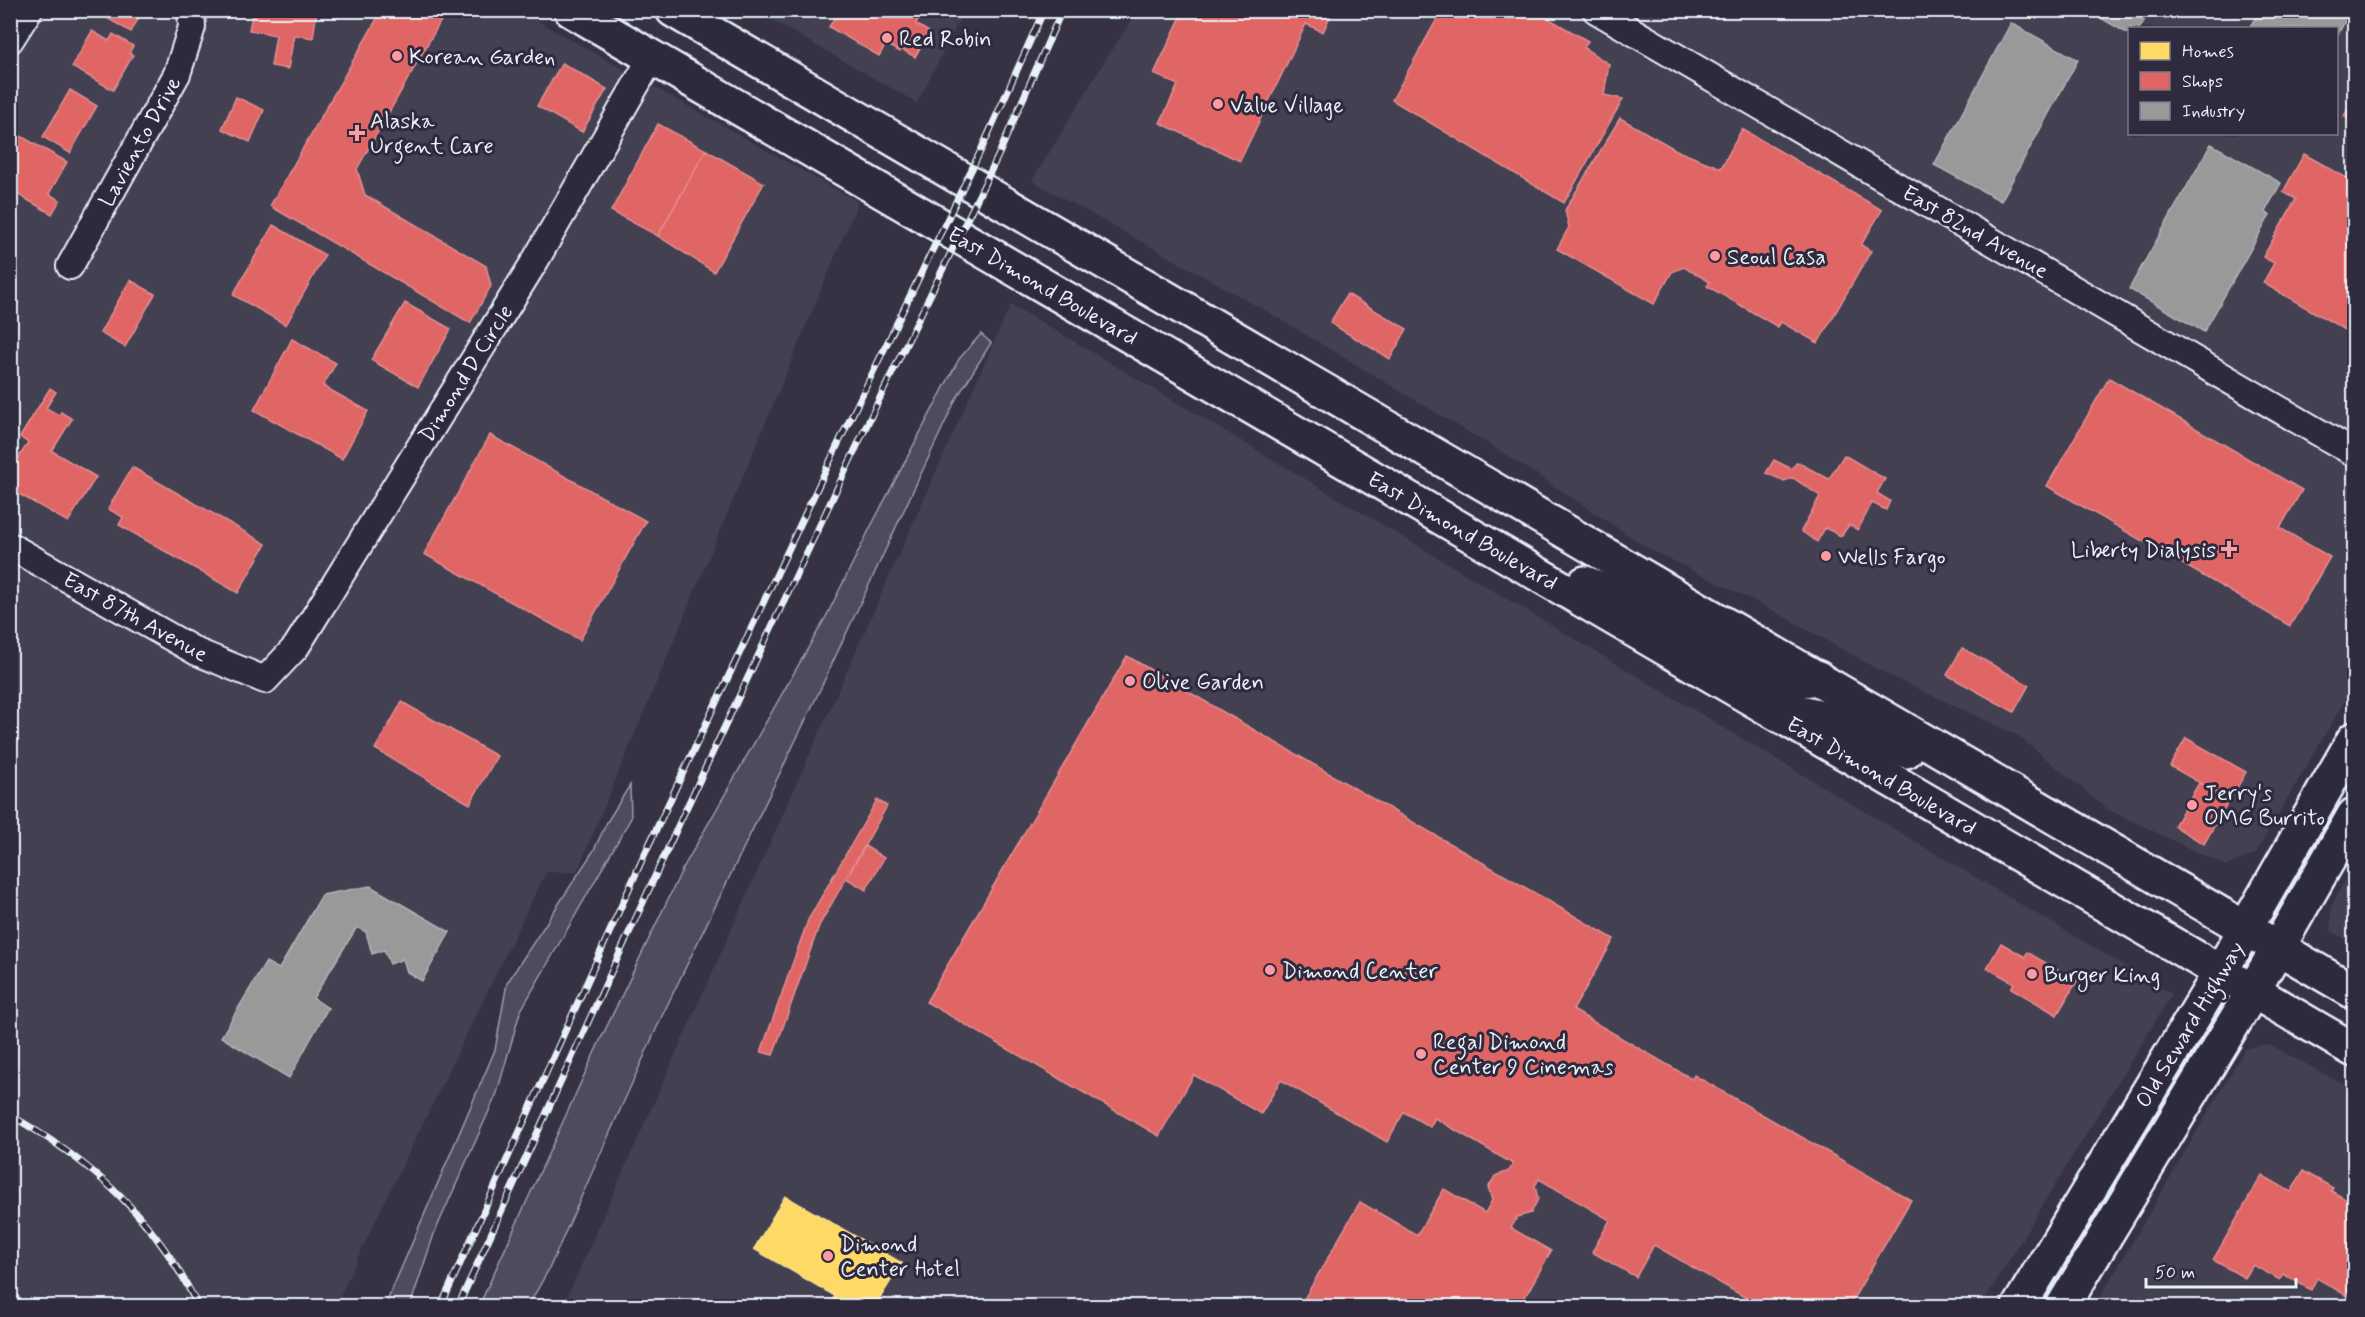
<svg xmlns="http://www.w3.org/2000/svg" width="2365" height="1317" viewBox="0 0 2365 1317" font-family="Mynerve,sans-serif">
	<rect width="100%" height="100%" fill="#363244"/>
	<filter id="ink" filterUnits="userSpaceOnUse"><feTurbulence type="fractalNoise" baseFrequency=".0167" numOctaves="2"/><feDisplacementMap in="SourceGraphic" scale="12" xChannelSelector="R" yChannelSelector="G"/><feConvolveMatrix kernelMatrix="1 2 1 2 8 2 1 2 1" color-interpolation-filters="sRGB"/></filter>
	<g filter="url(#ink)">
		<g fill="#433f51" fill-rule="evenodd">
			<polygon points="10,11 520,11 858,202 577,872 546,872 366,1240 336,1306 11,1306"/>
			<polygon points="756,11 964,11 917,103"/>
			<path d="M 1138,11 L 2354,11 L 2354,685 L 2255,854 L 2226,866 L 2107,809 L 2017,735 L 1886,674 L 1772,610 L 1651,550 L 1510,457 L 1266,311 L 1032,181 L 1107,57 ZM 2130,28 L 2336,28 L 2336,134 L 2130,134 Z"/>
			<polygon points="1011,304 2172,994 1981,1306 563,1306"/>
			<polygon points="2354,864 2354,944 2331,931 2331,906"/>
			<polygon points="2259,1045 2270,1045 2354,1090 2354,1306 2095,1306 2245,1049"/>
		</g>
		<g fill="#4d4b5c" stroke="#9a9eaa" stroke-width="1.5">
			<polygon points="981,334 991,343 956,399 809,713 662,1016 549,1269 528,1306 479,1306 597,1047 682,870 828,613 869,530 959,359"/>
			<polygon points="630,785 631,818 520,1012 497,1093 434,1234 410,1306 385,1306 495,1050 507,983 594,850 607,822"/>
		</g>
		<polygon fill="#ffd966" stroke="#f8e092" stroke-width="1.5" points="785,1196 902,1263 875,1306 829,1306 835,1296 754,1249"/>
		<g fill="#e06666" stroke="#e29092" stroke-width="1.5">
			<polygon points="93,10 143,10 131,32"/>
			<polygon points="253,10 317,10 313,38 294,35 288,69 271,66 276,35 249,30"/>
			<polygon points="382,10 443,10 444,15 357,169 365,195 486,266 491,286 470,323 270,206"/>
			<polygon points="829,10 923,10 916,24 929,32 915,57 901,49 900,52 886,44 879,56 829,27 836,15"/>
			<polygon points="1184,10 1333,10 1323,32 1306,24 1240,161 1160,123 1178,85 1154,74"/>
			<polygon points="1442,10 1534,10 1588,41 1584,48 1609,64 1604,95 1623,99 1564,203 1392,100"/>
			<polygon points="92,31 109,41 113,34 133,46 129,53 133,55 113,90 72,67"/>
			<polygon points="562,63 607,89 582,132 537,106"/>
			<polygon points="70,90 97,106 70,153 43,137"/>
			<polygon points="236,97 264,110 250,142 222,129"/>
			<polygon points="2354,99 2354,122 2344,116"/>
			<polygon points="1620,118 1680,152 1721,168 1742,129 1882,210 1861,245 1871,251 1818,343 1781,322 1778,327 1707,286 1710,282 1684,267 1672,272 1654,304 1557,249 1569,227 1565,210"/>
			<polygon points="658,124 706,150 658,236 611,211"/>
			<polygon points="10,130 67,162 49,194 60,200 52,214 15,193 17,189 10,185"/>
			<polygon points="706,150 764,183 714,272 658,236"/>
			<polygon points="2304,154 2354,182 2354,335 2263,283 2274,263 2263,257 2296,199 2283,192"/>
			<polygon points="273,225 325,255 286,325 233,295"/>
			<polygon points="130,280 155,294 125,347 100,333"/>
			<polygon points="1347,294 1407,329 1390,359 1330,323"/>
			<polygon points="405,303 451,329 418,387 371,360"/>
			<polygon points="292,339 336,363 323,386 368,411 342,459 254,410"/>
			<polygon points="2109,378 2302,490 2280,528 2330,557 2290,626 2047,486"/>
			<polygon points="50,388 56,392 46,408 59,415 61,412 72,419 52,451 96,477 68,522 10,489 10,471 28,443 20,437"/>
			<polygon points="490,435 646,521 580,640 424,554"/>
			<polygon points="1844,455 1885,479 1877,493 1890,501 1886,510 1872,503 1858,530 1849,525 1841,536 1825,528 1817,542 1801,531 1820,496 1793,478 1784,481 1766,473 1774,460 1792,469 1797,462 1829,479"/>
			<polygon points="132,467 266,544 238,593 119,525 123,517 108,509"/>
			<polygon points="1962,648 2029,685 2014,712 1947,675"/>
			<polygon points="1127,656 1614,939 1573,1010 1692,1079 1694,1075 1911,1200 1849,1306 1760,1306 1654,1245 1636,1277 1592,1252 1610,1220 1539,1179 1535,1186 1538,1199 1531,1213 1517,1217 1511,1228 1551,1251 1525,1297 1542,1306 1300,1306 1360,1202 1417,1235 1444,1189 1485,1213 1492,1200 1488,1188 1495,1176 1509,1171 1513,1164 1435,1118 1430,1127 1404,1112 1387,1142 1281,1080 1261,1114 1194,1075 1159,1136 926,1002"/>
			<polygon points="402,702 497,756 470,804 375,749"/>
			<polygon points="2186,738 2246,772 2230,800 2170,766"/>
			<polygon points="2199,783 2229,800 2204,844 2174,826"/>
			<polygon points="877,800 887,806 819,926 773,1055 761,1052 808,920"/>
			<polygon points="865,846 884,858 866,890 846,878"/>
			<polygon points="2001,943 2025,957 2027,952 2077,981 2057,1015 2011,988 2014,983 1987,968"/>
			<polygon points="2303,1171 2333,1188 2331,1191 2354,1204 2354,1283 2347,1296 2317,1278 2311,1290 2283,1274 2280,1280 2253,1265 2245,1278 2213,1260 2262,1175 2291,1192"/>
		</g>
		<g fill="#999" stroke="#b1b3b6" stroke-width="1.5">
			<polygon points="2087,10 2150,10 2140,28 2130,28 2130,35"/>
			<polygon points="2260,10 2352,10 2336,37 2336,28 2249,28"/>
			<polygon points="2011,23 2078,60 2001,201 1934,165"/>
			<polygon points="2211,144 2281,183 2265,212 2270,215 2204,332 2129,289"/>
			<polygon points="370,886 450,932 422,981 407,972 403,959 390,964 384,950 372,954 366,932 357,927 313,998 328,1008 289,1078 221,1037 266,962 279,969 322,895"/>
		</g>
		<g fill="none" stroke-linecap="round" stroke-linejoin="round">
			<defs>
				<g id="minor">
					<polyline points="1596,10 2354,453"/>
					<polyline points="10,40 29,10"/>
					<polyline points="70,266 177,74 192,27 191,10"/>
					<polyline points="10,546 197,652 265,680 296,647 535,261 652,57"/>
				</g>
				<g id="major">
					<polyline points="571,10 2354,1050"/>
					<polyline points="673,10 2354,992"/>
					<polyline points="1585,583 1637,603 1750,671 1777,684 1818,678"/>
					<path d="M 1791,711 C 1832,716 1869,734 1906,751"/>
					<polyline points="2019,1306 2220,973 2354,739"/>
					<polyline points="2063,1306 2253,991 2354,815"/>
				</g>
			</defs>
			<use href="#minor" stroke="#e8f1f8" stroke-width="30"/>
			<use href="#major" stroke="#e8f1f8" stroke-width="38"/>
			<use href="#minor" stroke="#2f2a3d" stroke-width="26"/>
			<use href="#major" stroke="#2f2a3d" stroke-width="33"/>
			<defs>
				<g id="rail">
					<path d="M 10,1115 C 94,1163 155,1218 198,1306"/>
					<polyline points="441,1306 647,849 840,440 982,148 1044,10"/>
					<polyline points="458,1306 684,813 874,410 998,156 1062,10"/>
				</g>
			</defs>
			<use href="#rail" stroke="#e8f1f8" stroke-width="7"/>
			<use href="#rail" stroke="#2f2a3d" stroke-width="4.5" stroke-dasharray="14" stroke-linecap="butt"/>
		</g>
	</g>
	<g fill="#ff9aa2" stroke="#2f2a3d" stroke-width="2">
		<circle cx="887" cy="38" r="6"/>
		<circle cx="397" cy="56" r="6"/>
		<circle cx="1218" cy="104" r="6"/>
		<path d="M354 124h6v6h6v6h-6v6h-6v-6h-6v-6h6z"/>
		<circle cx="1715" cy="256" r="6"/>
		<path d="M2226 540h6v6h6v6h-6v6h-6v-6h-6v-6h6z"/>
		<circle cx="1826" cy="556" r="6"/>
		<circle cx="1130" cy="681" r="6"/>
		<circle cx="2192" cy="805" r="6"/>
		<circle cx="1270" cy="970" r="6"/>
		<circle cx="2032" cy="974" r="6"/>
		<circle cx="1421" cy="1054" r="6"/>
		<circle cx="828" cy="1256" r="6"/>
	</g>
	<g text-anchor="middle" stroke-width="6" stroke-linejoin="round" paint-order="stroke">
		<g font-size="22" fill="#e8f1f8" stroke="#2f2a3d" text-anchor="start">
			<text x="899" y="46">Red Robin</text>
			<text x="409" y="64">Korean Garden</text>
			<text x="1230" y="112">Value Village</text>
			<text x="370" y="128">Alaska<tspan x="370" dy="25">Urgent Care</tspan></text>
			<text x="1727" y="264">Seoul Casa</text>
			<text x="2216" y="557" text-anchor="end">Liberty Dialysis</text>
			<text x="1838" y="564">Wells Fargo</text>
			<text x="1142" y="689">Olive Garden</text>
			<text x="2204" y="800">Jerry's<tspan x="2204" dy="25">OMG Burrito</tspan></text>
			<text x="1282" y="978">Dimond Center</text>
			<text x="2044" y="982">Burger King</text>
			<text x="1433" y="1049">Regal Dimond<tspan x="1433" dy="25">Center 9 Cinemas</tspan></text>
			<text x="840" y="1251">Dimond<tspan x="840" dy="25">Center Hotel</tspan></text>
		</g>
		<g font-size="22" fill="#e8f1f8" stroke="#2f2a3d">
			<text transform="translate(139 141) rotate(-61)" y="8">Laviento Drive</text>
			<text transform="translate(1976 231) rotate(30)" y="8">East 82nd Avenue</text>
			<text transform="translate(1043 285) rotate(30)" y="8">East Dimond Boulevard</text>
			<text transform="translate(465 373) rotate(-58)" y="8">Dimond D Circle</text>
			<text transform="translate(1463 530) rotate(30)" y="8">East Dimond Boulevard</text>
			<text transform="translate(136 616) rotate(29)" y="8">East 87th Avenue</text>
			<text transform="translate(1882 775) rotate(30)" y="8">East Dimond Boulevard</text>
			<text transform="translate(2189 1024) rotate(-59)" y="8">Old Seward Highway</text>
		</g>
	</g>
	<rect width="2365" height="1317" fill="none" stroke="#2f2a3d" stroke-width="36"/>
	<rect x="18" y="18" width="2329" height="1281" fill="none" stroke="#e8f1f8" stroke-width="2" filter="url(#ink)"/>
	<rect x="2128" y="27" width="210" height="108" fill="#2f2a3d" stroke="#797a88" stroke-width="1.5"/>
	<rect x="2140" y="42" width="30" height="18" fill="#ffd966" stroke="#797a88" stroke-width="1.5"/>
	<text x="2182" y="57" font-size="18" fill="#e8f1f8">Homes</text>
	<rect x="2140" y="72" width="30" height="18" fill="#e06666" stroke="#797a88" stroke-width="1.5"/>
	<text x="2182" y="87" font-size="18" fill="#e8f1f8">Shops</text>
	<rect x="2140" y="102" width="30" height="18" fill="#999999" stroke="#797a88" stroke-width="1.5"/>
	<text x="2182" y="117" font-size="18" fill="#e8f1f8">Industry</text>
	<path d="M2146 1278v9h150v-9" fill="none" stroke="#e8f1f8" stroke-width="3"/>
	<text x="2155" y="1278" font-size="18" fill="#e8f1f8" stroke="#2f2a3d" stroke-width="4.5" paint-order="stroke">50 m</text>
</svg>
